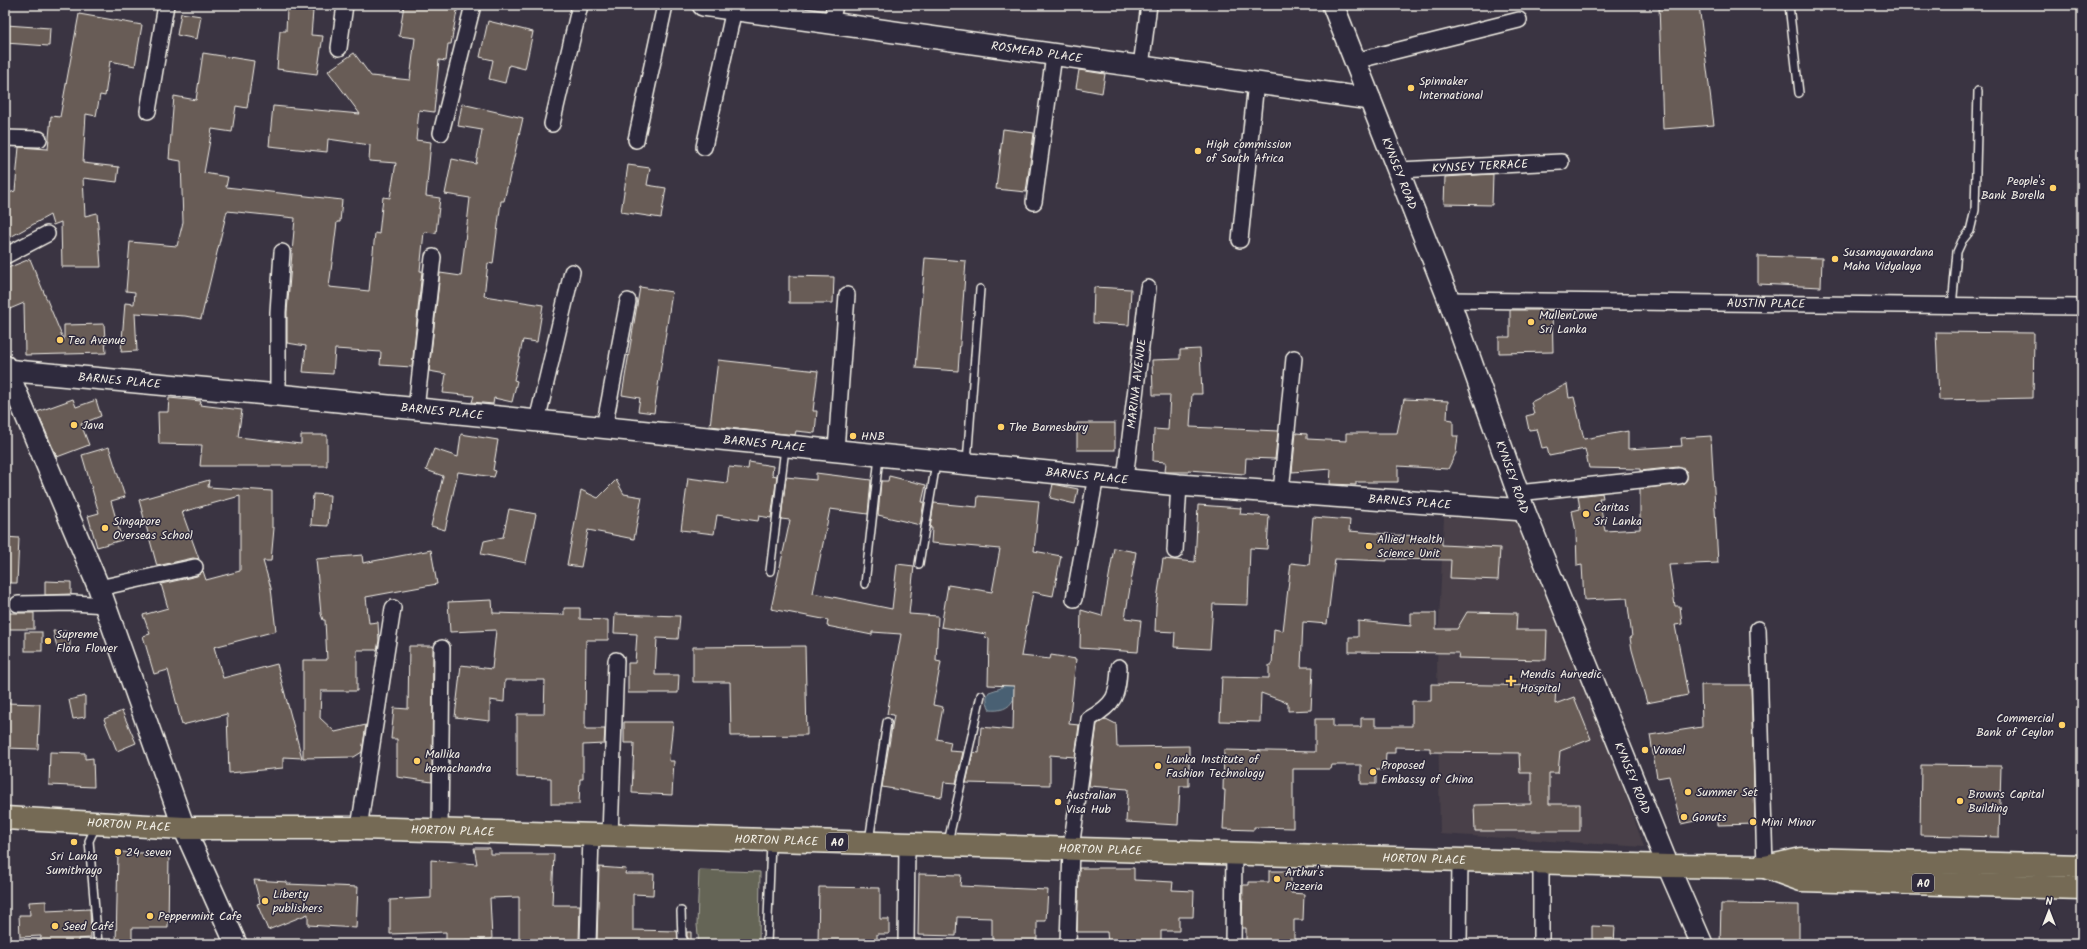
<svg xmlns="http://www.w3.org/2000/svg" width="2087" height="949" viewBox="0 0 2087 949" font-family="Kalam,sans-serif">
	<rect width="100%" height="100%" fill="#3a3442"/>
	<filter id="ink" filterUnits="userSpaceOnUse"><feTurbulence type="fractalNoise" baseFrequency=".025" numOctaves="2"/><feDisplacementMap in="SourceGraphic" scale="8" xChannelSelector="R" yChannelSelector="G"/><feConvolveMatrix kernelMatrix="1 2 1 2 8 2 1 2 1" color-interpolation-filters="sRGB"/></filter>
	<g filter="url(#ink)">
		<polygon fill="#484048" points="1444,517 1517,521 1559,630 1593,701 1644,847 1440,834 1437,662"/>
		<polygon fill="#656557" stroke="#acaba0" points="699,870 760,872 759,944 699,944 697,925"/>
		<path fill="#496073" stroke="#8d9aa2" d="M 1007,677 L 1030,698 L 1013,700 C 1009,709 999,711 990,710 C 987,703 985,698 989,692 L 1001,688 Z"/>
		<g fill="#685b57" stroke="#f4f1e8">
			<polygon points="404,5 458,5 451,44 448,44 446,61 439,60 434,112 419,110 416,140 431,142 426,196 440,198 436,233 424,232 420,271 422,271 412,367 380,365 381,352 335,349 333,374 303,372 306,346 287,343 287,312 295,218 227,211 201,319 185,316 135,313 137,351 121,352 125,303 134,304 135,292 126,291 130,242 177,246 183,222 181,161 169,159 174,96 196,100 203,53 254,61 247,108 236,106 232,132 212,129 204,173 228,177 226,187 342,200 340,222 337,222 329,287 369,291 375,233 379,234 383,197 390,198 396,163 369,161 370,145 328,139 327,152 269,146 273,106 360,114 328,71 354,53 371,76 410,80 415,38 399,36"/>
			<polygon points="1659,5 1699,5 1714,125 1663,129"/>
			<polygon points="287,9 313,11 311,35 323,36 317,74 277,69 280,31 286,31"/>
			<polygon points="181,13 201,16 197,39 177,35"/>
			<polygon points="79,14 142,25 135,66 110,61 105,96 100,95 96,116 86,114 83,163 119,167 117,182 83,178 85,216 97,213 101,267 62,267 61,222 53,225 50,215 5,240 5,194 15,191 19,147 48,149 51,116 60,117"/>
			<polygon points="488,21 533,32 525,69 509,65 505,83 489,79 493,60 480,57"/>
			<polygon points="6,25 50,28 49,46 5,43"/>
			<polygon points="1079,70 1105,74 1102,93 1076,88"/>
			<polygon points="462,104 523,118 504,201 501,201 493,264 488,263 484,296 543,305 537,342 523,340 514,380 517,381 512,402 494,398 493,404 472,402 474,396 443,393 446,374 429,371 440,273 461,276 470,198 445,194 452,159 476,164 482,130 458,126"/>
			<polygon points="1003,129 1034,133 1026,192 996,189"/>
			<polygon points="628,165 650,168 647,185 666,188 661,218 621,212"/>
			<polygon points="1493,174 1492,205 1444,204 1445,177"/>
			<polygon points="1758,256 1822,258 1821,287 1758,284"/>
			<polygon points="925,258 966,261 958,371 916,368"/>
			<polygon points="30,259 64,341 64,325 104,324 106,353 25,355 24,303 5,311 5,269"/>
			<polygon points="789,276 834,277 833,303 789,303"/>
			<polygon points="640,287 672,292 654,413 638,411 640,398 622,395"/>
			<polygon points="1094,287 1131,289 1129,325 1093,323"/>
			<polygon points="1510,310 1552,310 1553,352 1499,353 1499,337 1510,337"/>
			<polygon points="1936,332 2034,333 2033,398 1939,400"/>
			<polygon points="1200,349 1202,394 1192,394 1190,427 1278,431 1275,459 1246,458 1245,474 1188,470 1188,472 1165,472 1166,462 1153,461 1154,429 1168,430 1170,395 1153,395 1152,360 1180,359 1180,350"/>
			<polygon points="718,360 818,371 813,411 817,411 815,433 796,431 795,435 710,426"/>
			<polygon points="1567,384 1569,398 1574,397 1584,439 1628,431 1628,449 1682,446 1681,438 1711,436 1718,563 1669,565 1675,606 1680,606 1682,624 1675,625 1688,695 1647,703 1632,650 1630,638 1632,637 1627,598 1584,600 1582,565 1577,566 1576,532 1572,511 1580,509 1578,496 1602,493 1603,498 1599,498 1605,531 1640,529 1640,489 1684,483 1687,479 1686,471 1678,467 1640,471 1640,469 1589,468 1585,449 1549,456 1547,447 1542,448 1537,429 1529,430 1526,416 1534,414 1531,402"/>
			<polygon points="169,398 201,401 200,405 242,410 238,437 301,444 301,435 327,435 327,466 200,466 202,445 159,444 158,412 168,412"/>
			<polygon points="73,399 76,407 96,400 101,416 81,424 89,445 57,457 37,412"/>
			<polygon points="1404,399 1448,401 1447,419 1453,420 1453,436 1458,436 1456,453 1448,469 1398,466 1398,482 1356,482 1356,485 1330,484 1331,469 1292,472 1296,433 1307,434 1307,439 1346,441 1346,433 1397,433"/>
			<rect x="1077" y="423" width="38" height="27"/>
			<polygon points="461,434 498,440 493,470 496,471 494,477 458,472 445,530 431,526 443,476 426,470 434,449 458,457"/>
			<polygon points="109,447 125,497 111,501 122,540 97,547 88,516 99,513 82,455"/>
			<polygon points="749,462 773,466 772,475 777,476 771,518 759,516 758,521 717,515 714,534 681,530 688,478 727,483 729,467 748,469"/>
			<polygon points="816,473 871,480 868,514 830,509 813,593 892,609 897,564 914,566 909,614 938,616 936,661 941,662 933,705 943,707 937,739 951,742 949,751 963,752 956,783 944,782 942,797 882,787 894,715 887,714 901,634 872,632 872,635 827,626 828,620 771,609 790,520 781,519 786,477 816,480"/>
			<polygon points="889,476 926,485 922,502 924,502 920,525 878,515 881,481 888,481"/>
			<polygon points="209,480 208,487 272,491 272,528 274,528 271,561 263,561 271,588 276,631 214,647 223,678 277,664 302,758 283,757 283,768 229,773 227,714 182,725 168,670 154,674 143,636 150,634 143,615 168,608 161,584 197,576 203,571 206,580 240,571 240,496 182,512 199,559 193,558 157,566 139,500"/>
			<polygon points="616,480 624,494 642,497 634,539 588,530 581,567 567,565 581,490 598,498"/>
			<polygon points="1053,484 1078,489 1075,504 1050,498"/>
			<polygon points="313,494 330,495 328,526 311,525"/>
			<polygon points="978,496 1039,501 1034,551 1061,556 1053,596 1033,592 1021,656 1050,659 1051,655 1076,659 1069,724 1079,725 1075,757 1050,755 1050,785 966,783 973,752 979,753 981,727 1013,730 1014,686 988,685 989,638 985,637 986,634 941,627 948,585 992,592 1000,549 931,543 932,528 930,528 934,503 977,507"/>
			<polygon points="1198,505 1241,508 1240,514 1269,516 1267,549 1250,548 1248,605 1213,604 1210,649 1174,647 1175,632 1155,631 1156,606 1163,559 1195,562"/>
			<polygon points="509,509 536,514 526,563 481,554 484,541 503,537"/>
			<polygon points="1313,517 1350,520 1349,531 1389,534 1389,535 1442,536 1442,545 1500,548 1498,580 1450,578 1451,560 1387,559 1387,561 1335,559 1327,624 1303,622 1301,667 1313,667 1311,710 1288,711 1288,703 1261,693 1260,722 1220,721 1222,677 1269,678 1269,665 1272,665 1274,629 1283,631 1291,563 1309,565"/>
			<polygon points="5,537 19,538 17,583 5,583"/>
			<polygon points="1114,548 1136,552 1125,618 1141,620 1138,652 1080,648 1081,610 1102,616"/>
			<polygon points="431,550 437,584 366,597 369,623 378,622 379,641 377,650 357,650 357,691 321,691 320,718 335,732 366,725 362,752 354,757 303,758 303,660 327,660 325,620 323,620 321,614 316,559 362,555 363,563"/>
			<polygon points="45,581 71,582 71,594 45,595"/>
			<polygon points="492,600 493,613 564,615 564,608 580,608 580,619 608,620 608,640 586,640 585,729 605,729 604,744 583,745 583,779 580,779 579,804 551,804 551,778 517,777 517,714 544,714 545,680 505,680 504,702 490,700 490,721 455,717 461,665 492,669 496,630 450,632 448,602"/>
			<polygon points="1467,612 1517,613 1516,630 1547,630 1546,660 1458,658 1459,653 1349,652 1349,637 1358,637 1358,621 1411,626 1411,613 1436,613 1436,629 1457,629"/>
			<rect x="5" y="613" width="29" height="16"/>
			<polygon points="615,614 680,616 678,639 657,638 655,675 679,675 678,693 628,693 628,663 635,663 637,634 614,633"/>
			<polygon points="53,631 70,631 70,652 58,651"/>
			<rect x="25" y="632" width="17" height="19"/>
			<polygon points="409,646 433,646 432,782 397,777 397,739 391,739 394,708 408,709"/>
			<polygon points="805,646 807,735 731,736 730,682 693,682 693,647"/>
			<polygon points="1431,684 1556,686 1555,704 1574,697 1591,739 1560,751 1558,773 1549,773 1549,804 1580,804 1580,831 1475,831 1474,805 1531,804 1531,773 1520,773 1519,753 1430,752 1430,748 1395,747 1395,753 1386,753 1385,770 1376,770 1376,784 1361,784 1361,765 1332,765 1331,769 1293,769 1293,828 1254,827 1254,830 1223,829 1225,790 1223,790 1224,750 1315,752 1315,719 1333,719 1333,727 1361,727 1361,718 1375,718 1375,726 1412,726 1412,701 1431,701"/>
			<polygon points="1701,685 1751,685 1755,824 1718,825 1718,816 1681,824 1669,776 1657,778 1650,735 1702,727"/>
			<polygon points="85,696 85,717 73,719 69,700"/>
			<polygon points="6,703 40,704 38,749 5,748"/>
			<polygon points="122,711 136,743 117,751 104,719"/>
			<polygon points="1106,719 1116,724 1117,747 1189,746 1189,786 1180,786 1178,825 1126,822 1128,789 1089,786 1097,724"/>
			<polygon points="624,722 673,722 669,761 674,761 672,795 632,793 634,743 624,743"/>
			<polygon points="50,752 85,753 85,759 93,758 94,787 49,785"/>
			<polygon points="1921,765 2001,766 1999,837 1920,835"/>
			<polygon points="474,848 490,848 490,854 554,854 552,905 580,905 579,942 569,942 569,944 519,944 519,897 490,898 492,939 465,940 465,944 446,944 446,932 390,934 390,900 431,898 431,860 477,864"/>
			<polygon points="118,852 169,854 168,928 132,928 132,944 116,944"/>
			<polygon points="599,867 626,869 625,874 654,874 653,895 633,894 633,930 677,931 680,944 609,944 609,942 597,942"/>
			<polygon points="1079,868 1134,868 1134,880 1173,882 1172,890 1194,891 1193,917 1179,917 1179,931 1161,931 1161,944 1108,944 1107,932 1077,932"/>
			<polygon points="1269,871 1291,871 1291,893 1304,894 1303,920 1294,920 1294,944 1246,944 1246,928 1242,928 1243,885 1249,885 1249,882 1269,882"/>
			<polygon points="919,874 961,875 960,886 1048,890 1046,921 1037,921 1037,944 992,944 992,918 957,917 956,936 918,935"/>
			<polygon points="254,880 287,882 287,884 358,887 356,928 308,925 308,914 268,930 257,904 260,903"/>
			<polygon points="819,887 880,888 880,919 889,919 889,934 877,934 877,944 818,944"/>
			<polygon points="46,901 46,911 90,909 91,938 78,939 78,944 41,944 41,936 20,937 19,915 30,915 29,902"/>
			<polygon points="1721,904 1799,905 1799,944 1720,944"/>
			<polygon points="1592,926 1615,927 1614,944 1592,944"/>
			<polygon points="687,932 691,932 691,944 687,936"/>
		</g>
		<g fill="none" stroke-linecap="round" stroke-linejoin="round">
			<defs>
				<g id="lane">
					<polyline points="1789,5 1799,93"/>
					<polyline points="1952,307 1957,252 1962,241 1970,231 1975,210 1978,91"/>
					<polyline points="967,462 980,289"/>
					<polyline points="919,564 936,463"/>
					<polyline points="770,571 785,448"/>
					<polyline points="865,584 879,457"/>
					<polyline points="96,826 89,841 98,944"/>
					<polyline points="869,841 887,722"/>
					<polyline points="948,842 981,695"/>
					<polyline points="681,911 682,937 685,944"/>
					<polyline points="767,944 771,842"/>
				</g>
				<g id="street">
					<polyline points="831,23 835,5"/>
					<polyline points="339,48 345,5"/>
					<polyline points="1355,61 1519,20"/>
					<polyline points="1141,66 1149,5"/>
					<polyline points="148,111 166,5"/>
					<polyline points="552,124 580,5"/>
					<polyline points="441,133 473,5"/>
					<polyline points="5,138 39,139"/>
					<polyline points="636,140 665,5"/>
					<polyline points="704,147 734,9"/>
					<path id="s1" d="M 1399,170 L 1561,162"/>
					<polyline points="1034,202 1054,55"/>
					<polyline points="1240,240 1256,82"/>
					<polyline points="5,256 47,234"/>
					<path id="s2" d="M 1449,300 L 2082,307"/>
					<polyline points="278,395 278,312 282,252"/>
					<polyline points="416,409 433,257"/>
					<polyline points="537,421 572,272"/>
					<polyline points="604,428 628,301"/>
					<polyline points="836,450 847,295"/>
					<path id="s3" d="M 1125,479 L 1148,288"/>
					<polyline points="1281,492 1294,358"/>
					<polyline points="1518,493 1679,476"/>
					<polyline points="1175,551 1179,485"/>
					<polyline points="99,588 195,567"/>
					<polyline points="1074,599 1096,476"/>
					<polyline points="18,604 73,603 106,605"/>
					<polyline points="1758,629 1765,867"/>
					<polyline points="359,828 393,608"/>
					<polyline points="440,830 442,648"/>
					<polyline points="610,836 616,660"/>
					<polyline points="588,944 591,835"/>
					<polyline points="906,944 907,843"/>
					<path d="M 1068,944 L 1071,848 L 1089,719 C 1115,704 1118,696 1119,667"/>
					<polyline points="1233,944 1234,852"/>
					<polyline points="1459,944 1460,859"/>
					<polyline points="1541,944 1541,863"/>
				</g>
				<g id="secondary">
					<path id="s4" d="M 703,5 L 1370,99"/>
					<path id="s5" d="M 1333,5 L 1449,300 L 1524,510 L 1668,866 L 1702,944"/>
					<polyline points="5,366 99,588 184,828 236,944"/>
					<path id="s6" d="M 5,370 L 278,395 L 1179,485 L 1524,510"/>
				</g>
				<g id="highway">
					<path id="s7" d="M 5,818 L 184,828 L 359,828 L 1668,866 L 1765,867 L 1802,859 L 2082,866"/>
					<polyline points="1765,867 1801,880 2082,888"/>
				</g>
			</defs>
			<use href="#lane" stroke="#f4f1e8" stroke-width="10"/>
			<use href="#street" stroke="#f4f1e8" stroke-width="18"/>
			<use href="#secondary" stroke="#f4f1e8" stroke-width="24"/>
			<use href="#highway" stroke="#f4f1e8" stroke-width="25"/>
			<use href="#lane" stroke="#2f2a3d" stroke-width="7"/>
			<use href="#street" stroke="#2f2a3d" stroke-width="15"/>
			<use href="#secondary" stroke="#2f2a3d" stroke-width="21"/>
			<use href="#highway" stroke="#746b55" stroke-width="22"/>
		</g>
	</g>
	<g fill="#ffd166" stroke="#2f2a3d" stroke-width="1.5">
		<circle cx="1411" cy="88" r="4"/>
		<circle cx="1198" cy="151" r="4"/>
		<circle cx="2053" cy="188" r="4"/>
		<circle cx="1835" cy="259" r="4"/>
		<circle cx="1531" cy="322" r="4"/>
		<circle cx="60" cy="340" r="4"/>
		<circle cx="74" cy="425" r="4"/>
		<circle cx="1001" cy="427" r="4"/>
		<circle cx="853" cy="436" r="4"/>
		<circle cx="1586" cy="514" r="4"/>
		<circle cx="105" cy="528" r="4"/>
		<circle cx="1369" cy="546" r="4"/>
		<circle cx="48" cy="641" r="4"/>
		<path d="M1509 675h4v4h4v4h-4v4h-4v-4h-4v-4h4z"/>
		<circle cx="2062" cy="725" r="4"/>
		<circle cx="1645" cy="750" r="4"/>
		<circle cx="417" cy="761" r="4"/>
		<circle cx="1158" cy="766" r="4"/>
		<circle cx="1373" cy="772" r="4"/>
		<circle cx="1688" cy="792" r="4"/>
		<circle cx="1960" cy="801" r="4"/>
		<circle cx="1058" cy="802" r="4"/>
		<circle cx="1684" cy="817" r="4"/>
		<circle cx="1753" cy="822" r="4"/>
		<circle cx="74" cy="842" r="4"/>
		<circle cx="118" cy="852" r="4"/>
		<circle cx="1277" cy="879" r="4"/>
		<circle cx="265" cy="901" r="4"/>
		<circle cx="150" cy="916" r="4"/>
		<circle cx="55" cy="926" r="4"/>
	</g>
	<g text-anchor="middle" stroke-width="3" stroke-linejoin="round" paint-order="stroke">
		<g fill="#2f2a3d" stroke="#b9b5b5" stroke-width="1">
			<rect x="826" y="833" width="22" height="18" rx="3"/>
			<rect x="1912" y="874" width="22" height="18" rx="3"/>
		</g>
		<g font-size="11" font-weight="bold" fill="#f4f1e8">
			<text x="837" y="846">A0</text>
			<text x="1923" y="887">A0</text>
		</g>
		<g font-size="12" fill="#f4f1e8" stroke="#2f2a3d">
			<text dy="4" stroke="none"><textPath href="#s4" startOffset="337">ROSMEAD PLACE</textPath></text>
			<text dy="4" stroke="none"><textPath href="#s1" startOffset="81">KYNSEY TERRACE</textPath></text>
			<text dy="4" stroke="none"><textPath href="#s5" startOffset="181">KYNSEY ROAD</textPath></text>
			<text dy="4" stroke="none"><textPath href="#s2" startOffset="317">AUSTIN PLACE</textPath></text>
			<text dy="4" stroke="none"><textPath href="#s6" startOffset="115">BARNES PLACE</textPath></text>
			<text dy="4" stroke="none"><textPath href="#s3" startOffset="96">MARINA AVENUE</textPath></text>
			<text dy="4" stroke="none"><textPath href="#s6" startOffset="439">BARNES PLACE</textPath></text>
			<text dy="4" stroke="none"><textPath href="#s6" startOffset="763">BARNES PLACE</textPath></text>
			<text dy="4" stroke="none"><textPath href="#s6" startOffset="1087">BARNES PLACE</textPath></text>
			<text dy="4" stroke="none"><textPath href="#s5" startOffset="505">KYNSEY ROAD</textPath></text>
			<text dy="4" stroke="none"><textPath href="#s6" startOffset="1411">BARNES PLACE</textPath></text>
			<text dy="4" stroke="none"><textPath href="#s5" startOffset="829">KYNSEY ROAD</textPath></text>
			<text dy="4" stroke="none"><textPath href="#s7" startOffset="124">HORTON PLACE</textPath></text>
			<text dy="4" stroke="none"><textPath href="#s7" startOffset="448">HORTON PLACE</textPath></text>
			<text dy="4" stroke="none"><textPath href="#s7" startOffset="772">HORTON PLACE</textPath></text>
			<text dy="4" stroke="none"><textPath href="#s7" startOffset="1096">HORTON PLACE</textPath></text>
			<text dy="4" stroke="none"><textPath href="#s7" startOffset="1420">HORTON PLACE</textPath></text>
		</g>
		<g font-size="12" fill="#f4f1e8" stroke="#2f2a3d" text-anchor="start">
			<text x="1419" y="85">Spinnaker<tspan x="1419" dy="14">International</tspan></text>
			<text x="1206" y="148">High commission<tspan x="1206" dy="14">of South Africa</tspan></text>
			<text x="2045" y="185" text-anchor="end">People's<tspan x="2045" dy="14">Bank Borella</tspan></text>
			<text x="1843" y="256">Susamayawardana<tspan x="1843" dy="14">Maha Vidyalaya</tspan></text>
			<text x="1539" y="319">MullenLowe<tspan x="1539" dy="14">Sri Lanka</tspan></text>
			<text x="68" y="344">Tea Avenue</text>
			<text x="82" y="429">Java</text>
			<text x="1009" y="431">The Barnesbury</text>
			<text x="861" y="440">HNB</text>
			<text x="1594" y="511">Caritas<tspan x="1594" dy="14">Sri Lanka</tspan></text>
			<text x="113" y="525">Singapore<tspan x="113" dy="14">Overseas School</tspan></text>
			<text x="1377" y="543">Allied Health<tspan x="1377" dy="14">Science Unit</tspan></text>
			<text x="56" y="638">Supreme<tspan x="56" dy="14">Flora Flower</tspan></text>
			<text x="1520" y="678">Mendis Aurvedic<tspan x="1520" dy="14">Hospital</tspan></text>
			<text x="2054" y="722" text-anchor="end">Commercial<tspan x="2054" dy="14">Bank of Ceylon</tspan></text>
			<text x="1653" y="754">Vonael</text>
			<text x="425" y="758">Mallika<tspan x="425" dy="14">hemachandra</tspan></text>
			<text x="1166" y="763">Lanka Institute of<tspan x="1166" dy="14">Fashion Technology</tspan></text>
			<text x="1381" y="769">Proposed<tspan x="1381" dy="14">Embassy of China</tspan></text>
			<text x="1696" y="796">Summer Set</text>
			<text x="1968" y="798">Browns Capital<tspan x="1968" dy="14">Building</tspan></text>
			<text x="1066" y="799">Australian<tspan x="1066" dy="14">Visa Hub</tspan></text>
			<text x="1692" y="821">Gonuts</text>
			<text x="1761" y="826">Mini Minor</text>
			<text x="126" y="856">24 seven</text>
			<text x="74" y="860" text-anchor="middle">Sri Lanka<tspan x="74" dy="14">Sumithrayo</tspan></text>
			<text x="1285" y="876">Arthur's<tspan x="1285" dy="14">Pizzeria</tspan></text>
			<text x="273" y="898">Liberty<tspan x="273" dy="14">publishers</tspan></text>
			<text x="158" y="920">Peppermint Cafe</text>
			<text x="63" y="930">Seed Café</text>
		</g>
	</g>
	<rect width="2087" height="949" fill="none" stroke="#2f2a3d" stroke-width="20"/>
	<rect x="10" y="10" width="2067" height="929" fill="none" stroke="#f4f1e8" stroke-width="1.5" filter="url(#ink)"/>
	<g transform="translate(2049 911)" stroke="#2f2a3d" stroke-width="3" paint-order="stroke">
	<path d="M0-3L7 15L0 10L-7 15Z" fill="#f4f1e8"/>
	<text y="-6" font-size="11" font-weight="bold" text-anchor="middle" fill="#f4f1e8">N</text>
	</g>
</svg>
